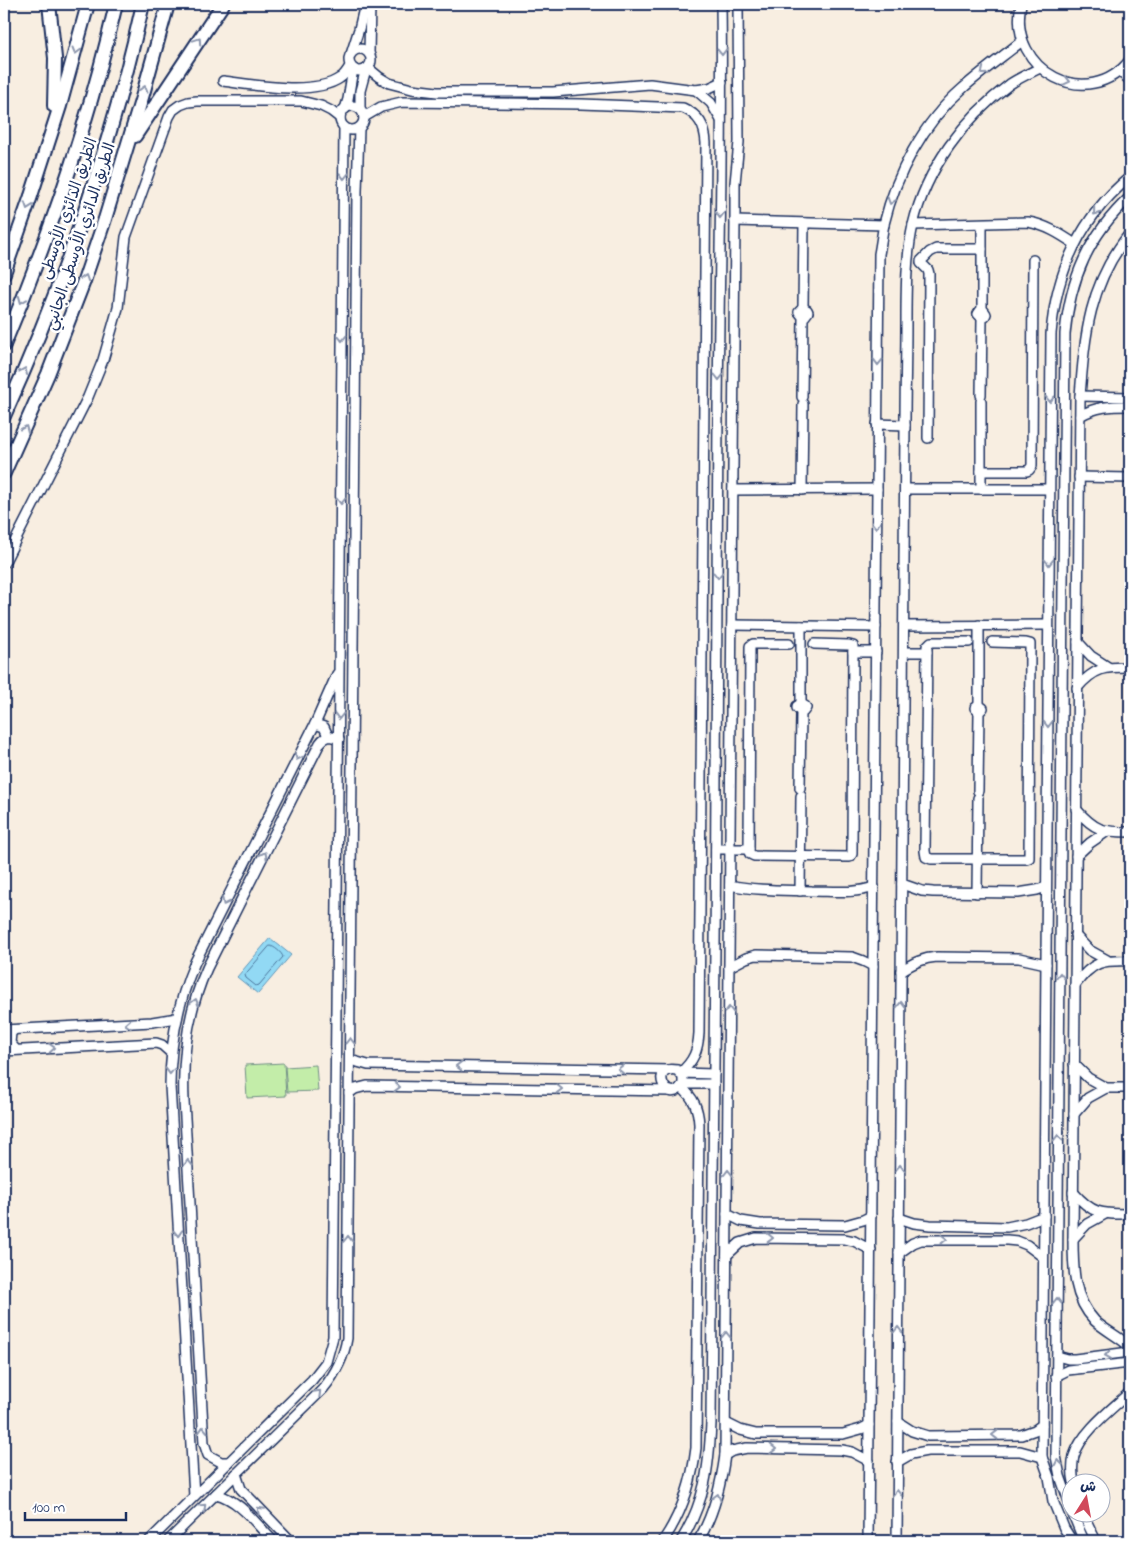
<svg xmlns="http://www.w3.org/2000/svg" width="1134" height="1545" viewBox="0 0 1134 1545" font-family="'Indie Flower','Playpen Sans Arabic',sans-serif">
	<rect width="100%" height="100%" fill="#f8eee1"/>
	<filter id="ink" filterUnits="userSpaceOnUse"><feTurbulence type="fractalNoise" baseFrequency=".02" numOctaves="2"/><feDisplacementMap in="SourceGraphic" scale="10" xChannelSelector="R" yChannelSelector="G"/><feConvolveMatrix kernelMatrix="1 2 1 2 8 2 1 2 1" color-interpolation-filters="sRGB"/></filter>
	<g filter="url(#ink)">
		<g fill="#c3eda9" stroke="#6f8e84">
			<polygon points="284,1063 286,1096 247,1098 245,1065"/>
			<polygon points="316,1065 318,1091 287,1092 285,1067"/>
		</g>
		<polygon fill="#92d9f4" stroke="#6295b8" points="270,938 291,955 258,994 237,977"/>
		<g fill="none" stroke-linecap="round" stroke-linejoin="round">
			<path stroke="#4b739a" stroke-width="1" d="M 270,946 C 274,946 282,953 283,957 L 259,985 L 256,986 L 246,978 L 245,975 Z"/>
			<defs>
				<g id="minor">
					<path d="M 1021,4 C 1007,72 1089,113 1130,60"/>
					<circle cx="360" cy="60" r="11"/>
					<polyline points="352,51 359,29 365,4"/>
					<polyline points="369,53 370,4"/>
					<polyline points="368,68 379,77 389,83 412,89 437,92 553,92 650,84 696,90 709,88 722,82"/>
					<polyline points="1119,71 1130,80"/>
					<path d="M 223,81 C 253,85 315,96 340,78 C 345,75 347,71 350,66"/>
					<polyline points="696,90 711,103 721,120"/>
					<circle cx="352" cy="118" r="12"/>
					<polyline points="345,109 348,99 353,69"/>
					<polyline points="360,109 360,91 366,69"/>
					<path d="M 364,117 L 381,107 L 402,102 L 582,104 L 683,108 C 699,115 705,126 706,143 L 699,1033 C 698,1050 694,1061 680,1073"/>
					<polyline points="735,221 884,225"/>
					<path d="M 913,225 L 1028,222 C 1046,225 1060,234 1075,244"/>
					<path d="M 1130,233 C 1089,284 1085,333 1080,396 L 1073,1239 C 1073,1268 1073,1298 1095,1321 C 1106,1331 1120,1337 1130,1347"/>
					<polyline points="803,308 804,223"/>
					<polyline points="982,310 982,224"/>
					<polyline points="981,395 982,318 978,314 980,311 984,311 986,314 985,316 982,318"/>
					<polyline points="1080,396 1130,397"/>
					<polyline points="802,397 803,317 799,312 803,308 807,310 808,312 805,316 803,317"/>
					<path d="M 1080,416 C 1096,406 1111,406 1130,406"/>
					<polyline points="877,424 905,425"/>
					<polyline points="928,438 929,274 928,270 921,263 921,261 930,252 936,249 982,249"/>
					<polyline points="981,471 1027,471 1029,470 1032,466 1033,260"/>
					<polyline points="1079,477 1130,478"/>
					<polyline points="905,489 1049,489"/>
					<polyline points="981,489 981,401"/>
					<polyline points="733,490 877,489"/>
					<polyline points="802,490 803,404"/>
					<polyline points="4,563 88,397 103,360 118,308 126,237 169,117 173,110 180,105 188,102 197,101 301,101 321,106 331,111 340,118"/>
					<polyline points="732,625 876,627"/>
					<polyline points="904,626 1048,625"/>
					<polyline points="969,642 931,642 927,646 925,851 926,857 931,859 1026,859 1029,858 1030,647 1030,644 1026,643 992,642"/>
					<polyline points="1078,642 1091,656 1108,667"/>
					<polyline points="789,644 753,644 750,646 749,852 750,854 754,856 850,857 852,854 853,649 853,646 849,645 814,644"/>
					<polyline points="853,652 876,652"/>
					<polyline points="904,652 927,652"/>
					<path d="M 1077,688 C 1095,667 1105,667 1130,667"/>
					<polyline points="801,704 801,626"/>
					<polyline points="979,705 979,625"/>
					<polyline points="315,724 324,727 328,736"/>
					<polyline points="800,788 801,712 797,708 797,706 801,704 805,706 806,708 803,712 801,712"/>
					<polyline points="978,791 979,712 975,708 979,705 983,708 979,712"/>
					<path d="M 1076,809 C 1095,831 1103,832 1130,832"/>
					<polyline points="716,849 749,849"/>
					<polyline points="1076,856 1090,843 1106,832"/>
					<polyline points="902,884 922,891 933,892 1018,893 1037,890 1046,887"/>
					<path d="M 730,885 C 757,891 784,890 812,891 C 832,891 854,894 874,887"/>
					<polyline points="800,891 801,796"/>
					<polyline points="977,893 978,798"/>
					<polyline points="1075,935 1089,950 1107,960"/>
					<polyline points="729,967 746,958 756,955 852,957 863,961 873,966"/>
					<path d="M 901,971 C 913,963 923,958 937,957 L 1019,958 L 1046,964"/>
					<path d="M 1075,985 C 1093,961 1102,960 1130,961"/>
					<polyline points="4,1030 152,1022 177,1018"/>
					<polyline points="14,1030 11,1033 10,1043 16,1050"/>
					<polyline points="4,1051 156,1043 162,1045 171,1053"/>
					<polyline points="350,1060 368,1065 670,1070"/>
					<polyline points="1074,1064 1088,1078 1106,1088 1130,1088"/>
					<polyline points="681,1073 714,1074"/>
					<path d="M 683,1084 L 683,1077 L 677,1070 C 648,1064 667,1109 683,1084 L 714,1084"/>
					<polyline points="349,1093 355,1089 367,1086 671,1091"/>
					<polyline points="1074,1114 1088,1098 1106,1088"/>
					<path d="M 1073,1192 C 1093,1215 1102,1214 1130,1214"/>
					<polyline points="727,1214 741,1221 760,1224 845,1225 863,1220 871,1216"/>
					<polyline points="899,1218 914,1223 930,1225 1007,1227 1026,1223 1044,1216"/>
					<polyline points="1073,1239 1087,1224 1105,1214"/>
					<polyline points="899,1253 913,1243 921,1240 1007,1240 1017,1241 1027,1245 1043,1257"/>
					<polyline points="727,1255 740,1243 756,1238 844,1239 854,1241 871,1250"/>
					<polyline points="1057,1356 1068,1359 1075,1359 1130,1352"/>
					<polyline points="1056,1376 1068,1370 1130,1363"/>
					<polyline points="898,1422 912,1431 928,1436 1021,1435 1035,1430 1042,1425"/>
					<polyline points="726,1423 740,1430 756,1434 843,1434 861,1429 869,1425"/>
					<polyline points="725,1455 732,1451 747,1448 842,1450 852,1452 869,1461"/>
					<path d="M 229,1462 L 221,1462 L 208,1455 L 204,1443 L 184,1101 C 182,1055 188,1010 207,968 L 320,743 C 325,736 331,735 339,739"/>
					<polyline points="897,1462 911,1454 927,1451 1020,1451 1042,1457"/>
					<polyline points="236,1474 241,1489 291,1541"/>
					<path d="M 1074,1482 C 1072,1473 1072,1465 1074,1456 C 1081,1432 1113,1408 1130,1392"/>
					<path d="M 216,1494 C 240,1500 256,1524 273,1541"/>
					<path d="M 194,1496 L 170,1086 C 170,1043 178,1002 195,962 L 315,724 L 337,674"/>
					<path d="M 1072,1510 L 1060,1476 L 1056,1456 L 1065,334 C 1070,279 1089,235 1130,197"/>
					<polyline points="1072,1512 1084,1541"/>
					<polyline points="1082,1512 1096,1541"/>
					<polyline points="149,1541 312,1380 326,1362 333,1337 344,127"/>
					<path d="M 168,1541 L 323,1389 C 336,1373 344,1358 347,1338 L 357,191 L 359,128"/>
					<path d="M 663,1541 C 682,1513 692,1482 696,1448 L 699,1124 C 698,1108 694,1098 681,1087"/>
					<path d="M 681,1541 C 705,1502 709,1468 711,1423 C 714,1085 717,748 718,410 C 719,275 723,139 721,4"/>
					<path d="M 698,1541 C 714,1515 721,1485 725,1455 L 735,221 L 735,183 L 739,142 L 738,4"/>
					<path d="M 868,1541 L 879,254 C 881,244 882,234 884,224 C 896,174 923,123 962,89 C 981,72 1002,57 1022,41"/>
					<path d="M 897,1541 L 905,425 C 905,391 906,357 906,323 C 906,290 906,257 913,225 C 926,169 964,118 1010,84 C 1019,78 1030,73 1040,68"/>
					<path d="M 1072,1541 L 1064,1528 L 1053,1501 L 1049,1477 L 1042,1457 L 1051,334 C 1056,272 1081,217 1130,177"/>
				</g>
				<g id="highway">
					<polyline points="49,4 55,58 54,106"/>
					<polyline points="135,136 223,4"/>
					<polyline points="4,273 31,196 60,106 88,4"/>
					<path d="M 4,345 C 50,235 89,121 116,4"/>
					<path d="M 4,416 C 64,284 111,145 143,4"/>
					<polyline points="4,473 48,374 84,281 105,219 143,94 168,4"/>
				</g>
			</defs>
			<use href="#minor" stroke="#1b2f5e" stroke-width="12"/>
			<use href="#highway" stroke="#1b2f5e" stroke-width="16"/>
			<use href="#minor" stroke="#fff" stroke-width="9"/>
			<use href="#highway" stroke="#fff" stroke-width="12"/>
		</g>
		<defs><path id="oneway-chevron" d="M-2-3.5L2.5 0L-2 3.5" fill="none" stroke-width="1.6" stroke-linecap="round" stroke-linejoin="round" transform="scale(1.25)"/></defs>
		<g stroke="#8d97ae">
			<use href="#oneway-chevron" transform="translate(198 41) rotate(-56)"/>
			<use href="#oneway-chevron" transform="translate(76 51) rotate(105)"/>
			<use href="#oneway-chevron" transform="translate(722 52) rotate(89)"/>
			<use href="#oneway-chevron" transform="translate(984 72) rotate(141)"/>
			<use href="#oneway-chevron" transform="translate(1067 81) rotate(13)"/>
			<use href="#oneway-chevron" transform="translate(144 89) rotate(-73)"/>
			<use href="#oneway-chevron" transform="translate(344 176) rotate(91)"/>
			<use href="#oneway-chevron" transform="translate(891 201) rotate(108)"/>
			<use href="#oneway-chevron" transform="translate(28 206) rotate(109)"/>
			<use href="#oneway-chevron" transform="translate(1096 212) rotate(129)"/>
			<use href="#oneway-chevron" transform="translate(720 215) rotate(91)"/>
			<use href="#oneway-chevron" transform="translate(85 278) rotate(-71)"/>
			<use href="#oneway-chevron" transform="translate(22 300) rotate(112)"/>
			<use href="#oneway-chevron" transform="translate(342 338) rotate(90)"/>
			<use href="#oneway-chevron" transform="translate(878 362) rotate(91)"/>
			<use href="#oneway-chevron" transform="translate(24 371) rotate(-67)"/>
			<use href="#oneway-chevron" transform="translate(719 377) rotate(90)"/>
			<use href="#oneway-chevron" transform="translate(1050 399) rotate(90)"/>
			<use href="#oneway-chevron" transform="translate(25 429) rotate(-66)"/>
			<use href="#oneway-chevron" transform="translate(341 501) rotate(90)"/>
			<use href="#oneway-chevron" transform="translate(876 525) rotate(90)"/>
			<use href="#oneway-chevron" transform="translate(1049 562) rotate(90)"/>
			<use href="#oneway-chevron" transform="translate(718 575) rotate(90)"/>
			<use href="#oneway-chevron" transform="translate(339 716) rotate(91)"/>
			<use href="#oneway-chevron" transform="translate(1048 724) rotate(90)"/>
			<use href="#oneway-chevron" transform="translate(298 757) rotate(117)"/>
			<use href="#oneway-chevron" transform="translate(264 855) rotate(-63)"/>
			<use href="#oneway-chevron" transform="translate(225 902) rotate(117)"/>
			<use href="#oneway-chevron" transform="translate(1060 976) rotate(-90)"/>
			<use href="#oneway-chevron" transform="translate(195 1002) rotate(-74)"/>
			<use href="#oneway-chevron" transform="translate(901 1005) rotate(-89)"/>
			<use href="#oneway-chevron" transform="translate(729 1010) rotate(-90)"/>
			<use href="#oneway-chevron" transform="translate(128 1024) rotate(177)"/>
			<use href="#oneway-chevron" transform="translate(350 1041) rotate(-90)"/>
			<use href="#oneway-chevron" transform="translate(52 1048) rotate(-3)"/>
			<use href="#oneway-chevron" transform="translate(459 1066) rotate(-179)"/>
			<use href="#oneway-chevron" transform="translate(621 1069) rotate(-179)"/>
			<use href="#oneway-chevron" transform="translate(170 1071) rotate(92)"/>
			<use href="#oneway-chevron" transform="translate(397 1087) rotate(1)"/>
			<use href="#oneway-chevron" transform="translate(559 1089) rotate(1)"/>
			<use href="#oneway-chevron" transform="translate(1058 1138) rotate(-90)"/>
			<use href="#oneway-chevron" transform="translate(188 1163) rotate(-93)"/>
			<use href="#oneway-chevron" transform="translate(900 1168) rotate(-89)"/>
			<use href="#oneway-chevron" transform="translate(728 1173) rotate(-90)"/>
			<use href="#oneway-chevron" transform="translate(178 1233) rotate(87)"/>
			<use href="#oneway-chevron" transform="translate(770 1238) rotate(1)"/>
			<use href="#oneway-chevron" transform="translate(348 1239) rotate(-90)"/>
			<use href="#oneway-chevron" transform="translate(944 1239)"/>
			<use href="#oneway-chevron" transform="translate(1057 1301) rotate(-90)"/>
			<use href="#oneway-chevron" transform="translate(898 1330) rotate(-90)"/>
			<use href="#oneway-chevron" transform="translate(726 1335) rotate(-90)"/>
			<use href="#oneway-chevron" transform="translate(1108 1355) rotate(172)"/>
			<use href="#oneway-chevron" transform="translate(318 1393) rotate(-45)"/>
			<use href="#oneway-chevron" transform="translate(203 1430) rotate(-93)"/>
			<use href="#oneway-chevron" transform="translate(995 1435) rotate(180)"/>
			<use href="#oneway-chevron" transform="translate(773 1449) rotate(1)"/>
			<use href="#oneway-chevron" transform="translate(1058 1463) rotate(-100)"/>
			<use href="#oneway-chevron" transform="translate(897 1493) rotate(-90)"/>
			<use href="#oneway-chevron" transform="translate(717 1497) rotate(-74)"/>
			<use href="#oneway-chevron" transform="translate(203 1507) rotate(-44)"/>
			<use href="#oneway-chevron" transform="translate(260 1510) rotate(-134)"/>
		</g>
	</g>
	<g text-anchor="middle" stroke-width="5" stroke-linejoin="round" paint-order="stroke">
		<g font-size="16" fill="#1b2f5e" stroke="#fff">
			<text transform="translate(67 208) rotate(-71)" y="6">الطريق الدائري الأوسطى</text>
			<text transform="translate(79 236) rotate(-72)" y="6">الطريق الدائري الأوسطى الجانبي</text>
		</g>
	</g>
	<rect width="1134" height="1545" fill="none" stroke="#fff" stroke-width="20"/>
	<rect x="10" y="10" width="1114" height="1525" fill="none" stroke="#1b2f5e" stroke-width="2" filter="url(#ink)"/>
	<g transform="translate(1086 1498) rotate(11)"><circle r="24" fill="#ffffff" stroke="#a4acbf"/>
	<path d="M0-4L9 19L0 12L-9 19Z" fill="#d1495b"/>
	<text y="-8" font-size="14" font-weight="bold" text-anchor="middle" fill="#1b2f5e">ش</text>
	</g>
	<path d="M25 1512v8h101v-8" fill="none" stroke="#1b2f5e" stroke-width="2.5"/>
	<text x="32" y="1512" font-size="15" fill="#1b2f5e" stroke="#ffffff" stroke-width="4" paint-order="stroke">100 m</text>
</svg>
